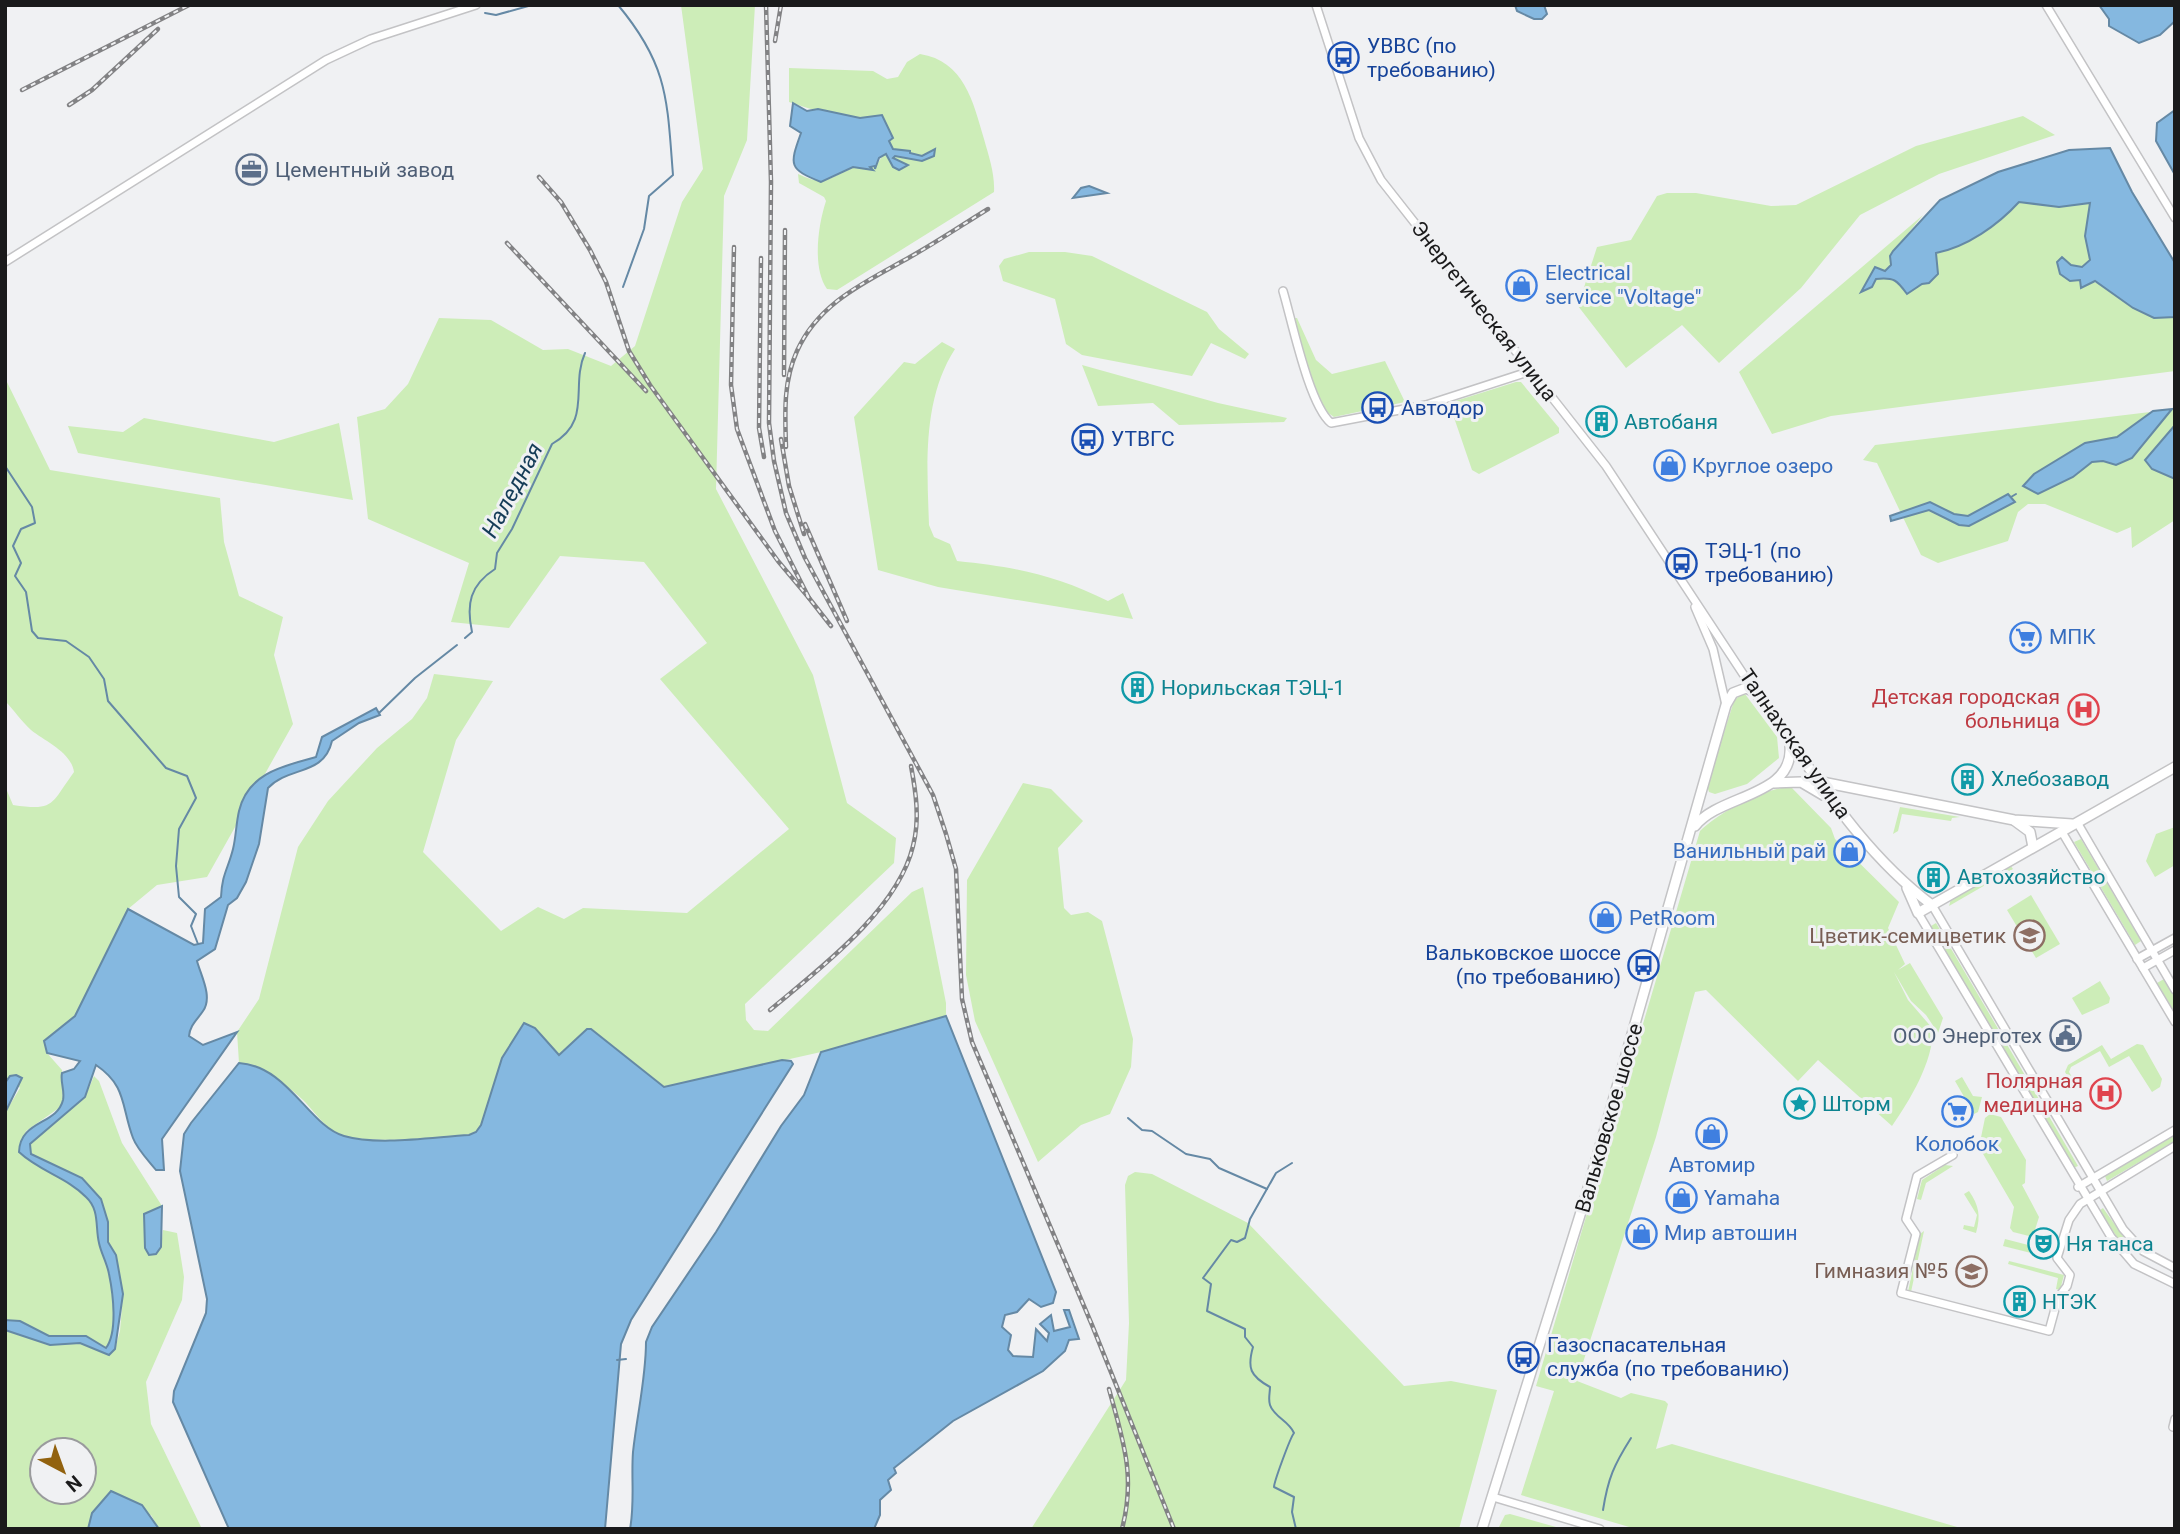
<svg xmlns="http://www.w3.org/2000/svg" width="2180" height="1534" viewBox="0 0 2180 1534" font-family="Roboto,sans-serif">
	<rect width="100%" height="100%" fill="#f0f1f3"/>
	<g fill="#cdedb8" fill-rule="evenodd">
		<path d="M 681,5 L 755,5 L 747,140 L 724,196 L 716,489 L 813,675 L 847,803 L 896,838 L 894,863 L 745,1004 L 746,1020 L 754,1030 L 768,1031 L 912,892 L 923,887 L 946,1003 L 946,1016 L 821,1052 L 664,1087 L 591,1029 L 587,1029 L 558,1055 L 535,1028 L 476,1133 C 456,1139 362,1143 343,1136 C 326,1130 315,1112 303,1100 C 288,1086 260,1064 239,1063 L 237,1032 L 259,999 L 298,847 L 328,801 L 377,748 L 412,719 L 427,698 L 434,674 L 493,681 L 456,740 L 423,852 L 501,931 L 538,907 L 564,919 L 583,908 L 687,913 L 789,829 L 660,679 L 707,643 L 644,562 L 560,556 L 509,628 L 451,622 L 469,563 L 368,519 L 357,417 L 385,409 L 408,384 L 439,318 L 491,320 L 543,350 L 568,349 L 611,366 L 635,346 L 682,202 L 703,169 Z"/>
		<path d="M 920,54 C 964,61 973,101 984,139 C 989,157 995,174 994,192 L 837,290 L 827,289 C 812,268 818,225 826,201 L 824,197 L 799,183 L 798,174 C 825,187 829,178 852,168 C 859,165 869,167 876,166 L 883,155 L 886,154 L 894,164 L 906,164 L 893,158 L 898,156 L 922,161 L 932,152 L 922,156 L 893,149 L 889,140 L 892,138 L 882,116 C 851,122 816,111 789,102 L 789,68 L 873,71 L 887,79 L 898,77 L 907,62 Z"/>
		<polygon points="2023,116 2055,135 1939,174 1860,215 1801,288 1719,363 1682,325 1626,368 1578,306 1597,247 1631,240 1657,196 1667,193 1696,193 1771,206 1796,205 1916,146"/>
		<path d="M 2030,201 L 2059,207 L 2090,203 L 2085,236 L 2090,260 L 2082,267 L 2071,265 L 2080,280 C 2119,281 2127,319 2175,317 L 2175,371 L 1831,416 L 1772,434 L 1739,372 L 1923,215 L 1890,256 L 1891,265 L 1876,279 L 1891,277 L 1922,283 L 1938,274 L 1936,253 C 1966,247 1999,225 2019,202 Z"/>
		<polygon points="1029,252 1065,252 1092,256 1207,312 1219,329 1249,354 1245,359 1211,343 1192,376 1082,355 1066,344 1055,299 1003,281 999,266 1004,259"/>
		<polygon points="1292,318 1297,318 1316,360 1332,374 1385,361 1405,402 1334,417 1321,408"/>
		<path d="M 942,342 L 955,349 C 922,400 927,466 929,525 L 934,537 L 950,544 L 957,561 C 1016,567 1055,575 1108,601 L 1123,593 L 1133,619 L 938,587 L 878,570 L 854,417 L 904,362 L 915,364 Z"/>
		<polygon points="1082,365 1218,403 1287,418 1284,422 1179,425 1153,403 1098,406"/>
		<path d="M 5,378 L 50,470 L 220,498 L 224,542 L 239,596 L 283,617 L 274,655 L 293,724 L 207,877 L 157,885 L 128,909 L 75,1017 L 44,1041 L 47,1053 L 62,1070 L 63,1100 L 59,1108 L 26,1131 L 19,1152 C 39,1171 68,1178 86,1197 C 100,1210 95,1227 99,1243 C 101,1253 107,1263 109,1273 C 113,1293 117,1331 107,1348 L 86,1336 L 49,1336 L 20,1321 L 5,1320 L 5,1113 L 20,1088 L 11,1076 L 5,1083 L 5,786 L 13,805 C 55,811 50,805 74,772 C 71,752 46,742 31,730 C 22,722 14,710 5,701 Z"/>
		<polygon points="1516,382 1521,382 1559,428 1559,433 1479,474 1472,470 1449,403"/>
		<polygon points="2175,409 2175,425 2152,451 2152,469 2175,479 2175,520 2132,548 2131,527 2117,533 2045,504 2028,504 2018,512 2008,541 1938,563 1921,555 1877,463 1863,460 1875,445"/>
		<polygon points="144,418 274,442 339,423 353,500 78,453 68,426 123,432"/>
		<polygon points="1741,694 1745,694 1777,737 1779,758 1747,784 1715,794 1709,792 1707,786 1734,701"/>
		<polygon points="1023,783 1051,789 1083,821 1058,848 1064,908 1071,915 1088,912 1102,921 1133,1039 1131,1067 1110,1114 1081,1125 1038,1162 975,1021 966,975 967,880"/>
		<path d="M 1791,787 L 1831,828 L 1835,839 L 1899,902 L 1888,928 L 1905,964 L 1898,970 L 1910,963 L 1943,1018 L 1938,1033 L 1926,1015 L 1911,1001 L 1894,972 L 1908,1000 L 1933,1029 C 1933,1062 1910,1100 1892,1126 L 1818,1060 L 1798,1081 L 1706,990 L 1695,992 L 1656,1137 L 1577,1381 L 1621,1398 L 1631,1393 L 1665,1401 L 1668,1404 L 1656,1449 L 1672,1444 L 1964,1529 L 1636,1529 L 1521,1495 L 1554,1391 L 1536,1386 L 1700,831 C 1718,813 1765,787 1791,787 Z"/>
		<polygon points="1900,807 1960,817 1952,818 1951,821 1902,814 1898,831 1893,834"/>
		<polygon points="2175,827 2175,865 2155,877 2146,861 2156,834"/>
		<polygon points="2081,839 2141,941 2135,945 2074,842"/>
		<polygon points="2010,865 2013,869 1949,906 1951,899"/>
		<polygon points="2031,895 2060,944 2036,958 2007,910"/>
		<polygon points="1936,923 2000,1032 2000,1033 1995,1035 1931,926"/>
		<polygon points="2164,979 2175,998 2175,1013 2157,983"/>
		<polygon points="2100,981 2110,998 2109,1003 2082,1015 2072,998"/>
		<polygon points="2002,1036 2078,1166 2073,1168 1997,1038"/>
		<polygon points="2137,1044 2143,1045 2162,1079 2160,1087 2152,1092 2129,1056 2109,1067 2100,1051 2071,1067 2069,1072 2078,1087 2075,1089 2065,1072 2068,1065 2102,1045 2111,1059"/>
		<path d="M 94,1076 L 99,1081 L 122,1143 L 162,1206 L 144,1214 L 145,1248 L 161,1247 L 163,1230 L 177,1233 L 184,1277 L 182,1300 L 146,1382 L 151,1424 L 202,1529 L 159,1529 L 151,1515 L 92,1513 L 88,1529 L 5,1529 L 5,1330 L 50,1345 L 80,1343 L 109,1355 L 115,1349 L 120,1331 L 123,1294 L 116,1255 L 108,1242 L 108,1222 L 82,1178 L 35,1157 L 30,1151 L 30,1144 L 85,1097 ZM 42,1450 L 84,1450 L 84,1492 L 42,1492 Z"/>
		<polygon points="1962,1077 1973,1096 1982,1097 1978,1112 1974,1114 1955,1081"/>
		<polygon points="1990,1114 2001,1117 2026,1160 2025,1183 2022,1185 2039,1217 2034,1233 2029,1236 2013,1232 2010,1228 2014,1207 1979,1147 1985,1118"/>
		<polygon points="2175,1135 2175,1141 2107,1181 2105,1176"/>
		<polygon points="1945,1165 1953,1166 1926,1183 1921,1200 1917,1199 1922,1180"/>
		<polygon points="1135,1172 1152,1174 1248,1223 1404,1386 1451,1381 1497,1390 1459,1529 1031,1529 1126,1380 1129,1323 1125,1185 1128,1176"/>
		<path d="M 1969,1191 C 1979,1206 1981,1215 1976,1233 L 1963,1229 L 1964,1225 L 1974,1227 L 1977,1215 L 1964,1194 Z"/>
		<polygon points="2103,1208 2131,1247 2131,1251 2126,1250 2099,1211"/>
		<polygon points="1924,1231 1911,1292 1908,1292 1920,1234"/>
		<polygon points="2005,1239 2036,1247 2035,1254 2003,1246"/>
		<polygon points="2009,1261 2064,1275 2060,1290 2056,1289 2058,1278 2008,1264"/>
		<polygon points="1510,1514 1563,1529 1498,1529 1505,1515"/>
	</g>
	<g fill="#85b8e0" stroke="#6589a5" stroke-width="2">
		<polygon points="1515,5 1544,5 1547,14 1542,19 1534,19 1517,11"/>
		<polygon points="2099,5 2175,5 2175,21 2160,35 2139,43 2109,26 2109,19"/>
		<path d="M 793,103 L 807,111 L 818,109 L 860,118 L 882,115 L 893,138 L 889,141 L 893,149 L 910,151 L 910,153 L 922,156 L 935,149 L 934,156 L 922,161 L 895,156 L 893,158 L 908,165 L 899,170 L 893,167 L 886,154 L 879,158 L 875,169 L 875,166 L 870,167 L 873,170 L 853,167 L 821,182 C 789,169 789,166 801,133 L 790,126 Z"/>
		<polygon points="2175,110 2175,175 2156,141 2157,123"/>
		<path d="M 2110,148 L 2132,192 L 2175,263 L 2175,317 L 2154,318 L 2133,308 L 2095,281 L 2081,288 L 2080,280 L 2070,281 L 2060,274 L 2057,262 L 2062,257 L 2071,265 L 2082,267 L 2090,260 L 2085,236 L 2090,203 L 2059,207 L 2019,202 C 1998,225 1967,247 1936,253 L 1938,274 L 1929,283 L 1922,284 L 1907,294 C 1897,280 1894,277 1876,279 L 1872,287 L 1861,292 L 1875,267 L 1885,271 L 1891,265 L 1890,256 L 1893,251 L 1940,200 L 1998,172 L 2069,150 Z"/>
		<polygon points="1089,186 1107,193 1073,198 1081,188"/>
		<polygon points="2172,409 2132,458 2116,465 2103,461 2092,462 2073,477 2038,494 2023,486 2034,474 2085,443 2117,437 2153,411"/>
		<polygon points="2175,425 2175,479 2152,469 2145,460"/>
		<polygon points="2008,494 2015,502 1969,526 1959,525 1929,510 1891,521 1890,516 1930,502 1954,514 1968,516"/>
		<path d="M 376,708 L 380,715 L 359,723 L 332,741 C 324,776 289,766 268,788 L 259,844 L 246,882 L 237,898 L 228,905 L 215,949 L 197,961 C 201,976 213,997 203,1011 C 197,1020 190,1025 189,1036 L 203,1045 L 237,1032 L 162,1139 L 164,1170 L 156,1170 C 148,1160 137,1149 133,1138 C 121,1106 127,1086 96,1065 L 85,1097 L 30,1144 L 31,1154 L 82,1178 L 101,1199 L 108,1222 L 108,1242 L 116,1255 L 123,1294 L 115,1349 L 109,1355 L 80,1343 L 50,1345 L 5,1330 L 5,1320 L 20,1321 L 49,1336 L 86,1336 L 106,1348 C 118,1332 113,1293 109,1274 C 107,1263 101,1253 99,1243 C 95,1227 100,1210 86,1197 C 68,1178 39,1171 19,1152 C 20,1120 57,1125 63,1100 C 65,1090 60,1082 62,1073 L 74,1069 L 80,1061 L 47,1053 L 44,1041 L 75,1016 L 128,909 L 194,945 L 203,943 L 205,909 L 221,897 C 222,874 228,869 233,849 C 236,837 236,824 239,811 C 248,773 283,766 316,757 L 322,737 Z"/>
		<path d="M 946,1016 L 1056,1292 L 1053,1303 L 1041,1307 L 1029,1299 L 1017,1312 L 1005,1315 L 1002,1327 L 1011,1335 L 1008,1350 L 1013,1356 L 1033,1357 L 1036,1329 L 1047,1341 L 1049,1333 L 1040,1324 L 1051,1315 L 1054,1331 L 1070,1327 L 1064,1310 L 1069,1310 L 1079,1339 L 1069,1340 L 1065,1351 L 1043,1371 L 953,1421 L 894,1468 L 896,1473 L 888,1480 L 891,1490 L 880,1500 L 880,1515 L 874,1529 L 630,1529 C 635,1503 631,1478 633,1452 C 637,1415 646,1378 646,1342 L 652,1327 L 716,1232 L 781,1126 L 804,1095 L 821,1052 Z"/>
		<path d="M 524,1023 L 535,1028 L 559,1055 L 587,1029 L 591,1029 L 664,1087 L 782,1060 L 791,1061 L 793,1064 L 631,1320 L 621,1344 L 605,1529 L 229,1529 L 173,1402 L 174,1391 L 206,1313 L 207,1299 L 180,1171 L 184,1134 L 191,1123 L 239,1063 C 288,1066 309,1126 344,1136 C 378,1146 433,1137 469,1135 L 476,1132 L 481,1125 L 502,1058 Z"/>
		<polygon points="16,1075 22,1078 5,1113 5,1083 10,1076"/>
		<polygon points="162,1206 161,1247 156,1254 149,1255 145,1248 144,1214"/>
		<polygon points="111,1491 142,1505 159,1529 88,1529 92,1513"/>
	</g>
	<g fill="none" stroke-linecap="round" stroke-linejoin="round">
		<g stroke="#6589a5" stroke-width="2">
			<path d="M 618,5 C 669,66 667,101 673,175 L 649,196 L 644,229 L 623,287"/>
			<polyline points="485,13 496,15 532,5"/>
			<polyline points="5,466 32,507 35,523 21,529 13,546 21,563 15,576 26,592 32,631 38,638 66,641 89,657 104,679 108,701 166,768 187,776 196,798 179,829 176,866 179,897 196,914 191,926 198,944"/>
			<polyline points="2011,497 2016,494"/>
			<path d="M 465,638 L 472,632 C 466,604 470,585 495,569 L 497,553 L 512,529 L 552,444 C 593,421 570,386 585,353"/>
			<polyline points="379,713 415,678 457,645"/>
			<polyline points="1128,1118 1142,1130 1152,1131 1186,1154 1210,1159 1219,1168 1267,1189"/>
			<path d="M 1292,1163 L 1276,1173 L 1250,1219 L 1245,1238 L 1237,1242 L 1231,1240 L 1203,1278 L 1211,1284 L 1207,1311 L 1245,1329 L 1245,1337 L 1253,1347 C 1247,1368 1250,1376 1270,1387 C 1270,1393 1268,1399 1270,1405 C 1274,1417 1289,1421 1294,1433 C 1290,1438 1274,1482 1274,1487 L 1294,1497 L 1292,1512 L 1296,1529"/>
			<polyline points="617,1360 626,1359"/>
			<path d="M 1603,1510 C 1608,1478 1614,1465 1631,1438"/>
		</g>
		<defs>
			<g id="minor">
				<polyline points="1316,5 1359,138 1381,180 1606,466 1755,692"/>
				<polyline points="2046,5 2175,218"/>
				<polyline points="5,262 326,60 371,39 476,5"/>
				<path d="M 1283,291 C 1292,321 1309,405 1331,423 L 1426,405 L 1531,371"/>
				<polyline points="1695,607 1713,649 1726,705"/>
				<polyline points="2078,824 2175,990"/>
				<polyline points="2062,832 2175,1022"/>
				<polyline points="1932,905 2123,1229 2143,1251 2175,1268"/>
				<polyline points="1918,913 2111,1237 2134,1264 2175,1284"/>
				<polyline points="2137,959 2175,938"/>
				<polyline points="2143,968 2175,950"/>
				<polyline points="1953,1155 1917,1176 1906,1219 1916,1234 1901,1293 2049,1331 2058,1298 2067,1286 2070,1275 2057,1258 2069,1220 2080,1204 2175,1146"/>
				<polyline points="2078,1187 2175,1130"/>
				<polyline points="2173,1427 2175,1419"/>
				<polyline points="1493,1497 1600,1529"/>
			</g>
			<g id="major">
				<polyline points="1817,781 2014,820 2072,824"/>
				<polyline points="1774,783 1801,782 1823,795"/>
				<polyline points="2015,821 2030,832 2033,847"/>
				<path d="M 1695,826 C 1720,794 1794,797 1790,746"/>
				<polyline points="1907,888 1918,913 2175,767"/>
				<path d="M 1482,1529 L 1585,1199 L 1726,705 L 1733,693 L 1746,688 L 1755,692 C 1810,766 1857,849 1932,905"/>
			</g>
		</defs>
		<use href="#minor" stroke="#c3c3c5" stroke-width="10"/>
		<use href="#major" stroke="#c3c3c5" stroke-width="12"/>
		<use href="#minor" stroke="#fff" stroke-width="7"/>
		<use href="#major" stroke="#fff" stroke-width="9"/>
		<defs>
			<g id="rail">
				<polyline points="766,5 771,182 769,423 774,461 786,513 805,558 933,795 946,834 956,869 962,999 972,1042 1092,1325 1174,1529"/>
				<polyline points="775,41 781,5"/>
				<polyline points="22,90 189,5"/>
				<polyline points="69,105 92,90 158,29"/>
				<polyline points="539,177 561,202 590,250 606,282 629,351 650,385 778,561 809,598"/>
				<polyline points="507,243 646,391"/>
				<polyline points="734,247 731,385 737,429 775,531 809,598 831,626"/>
				<polyline points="761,258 759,428 764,457"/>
				<polyline points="784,375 785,230"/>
				<polyline points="781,439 789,486 804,534"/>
				<path d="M 786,447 C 785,414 783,382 797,351 C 819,302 866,282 910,257 C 937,242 962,225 988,209"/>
				<polyline points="805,524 847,621"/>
				<path d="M 770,1010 C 819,969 898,910 913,846 C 920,819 916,793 911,766"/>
				<path d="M 1109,1389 C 1123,1441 1136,1475 1122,1529"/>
			</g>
		</defs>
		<use href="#rail" stroke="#828284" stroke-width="4.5"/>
		<use href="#rail" stroke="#f0f1f3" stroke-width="2" stroke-dasharray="5" stroke-linecap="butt"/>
	</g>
	<defs>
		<symbol id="bus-ring" viewBox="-11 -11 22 22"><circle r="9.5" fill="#f0f1f3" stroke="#1a4fb4" stroke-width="1.5"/><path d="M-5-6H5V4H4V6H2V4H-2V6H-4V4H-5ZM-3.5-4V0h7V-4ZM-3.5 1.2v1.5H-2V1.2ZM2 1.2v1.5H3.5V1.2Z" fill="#1a4fb4"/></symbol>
		<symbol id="office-ring" viewBox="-11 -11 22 22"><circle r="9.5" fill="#f0f1f3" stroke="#5c6f8a" stroke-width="1.5"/><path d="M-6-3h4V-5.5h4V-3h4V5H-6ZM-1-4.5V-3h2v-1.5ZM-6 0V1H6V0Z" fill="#5c6f8a"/></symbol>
		<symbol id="shop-ring" viewBox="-11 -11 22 22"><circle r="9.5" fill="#f0f1f3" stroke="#3f7fe0" stroke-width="1.5"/><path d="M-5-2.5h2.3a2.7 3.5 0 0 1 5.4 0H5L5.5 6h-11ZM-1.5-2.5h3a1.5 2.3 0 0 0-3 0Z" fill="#3f7fe0"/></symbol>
		<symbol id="building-ring" viewBox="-11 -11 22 22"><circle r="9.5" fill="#f0f1f3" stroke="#0f9aa8" stroke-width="1.5"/><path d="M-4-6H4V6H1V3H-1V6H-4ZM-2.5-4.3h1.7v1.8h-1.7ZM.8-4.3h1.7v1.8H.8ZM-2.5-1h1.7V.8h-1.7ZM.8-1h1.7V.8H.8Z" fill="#0f9aa8"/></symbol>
		<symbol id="supermarket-ring" viewBox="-11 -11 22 22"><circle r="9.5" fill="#f0f1f3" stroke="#3f7fe0" stroke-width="1.5"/><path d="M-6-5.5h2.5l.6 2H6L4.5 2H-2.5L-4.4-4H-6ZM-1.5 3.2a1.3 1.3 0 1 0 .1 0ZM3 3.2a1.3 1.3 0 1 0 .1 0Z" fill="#3f7fe0"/></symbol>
		<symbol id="hospital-ring" viewBox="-11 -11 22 22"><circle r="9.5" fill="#f0f1f3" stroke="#e0444e" stroke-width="1.5"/><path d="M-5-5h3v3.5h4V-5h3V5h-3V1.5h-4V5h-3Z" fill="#e0444e"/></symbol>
		<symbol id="school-ring" viewBox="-11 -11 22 22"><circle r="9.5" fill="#f0f1f3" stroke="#8d6e63" stroke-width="1.5"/><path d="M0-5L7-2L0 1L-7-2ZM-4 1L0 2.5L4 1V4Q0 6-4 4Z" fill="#8d6e63"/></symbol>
		<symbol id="civic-ring" viewBox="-11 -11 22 22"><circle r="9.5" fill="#f0f1f3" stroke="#5c6f8a" stroke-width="1.5"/><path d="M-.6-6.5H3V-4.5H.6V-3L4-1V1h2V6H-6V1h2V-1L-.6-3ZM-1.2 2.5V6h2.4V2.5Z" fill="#5c6f8a"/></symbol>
		<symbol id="sight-ring" viewBox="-11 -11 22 22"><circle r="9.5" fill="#f0f1f3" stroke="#0f9aa8" stroke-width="1.5"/><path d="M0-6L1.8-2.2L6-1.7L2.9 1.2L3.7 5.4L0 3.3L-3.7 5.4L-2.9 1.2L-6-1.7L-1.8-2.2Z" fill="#0f9aa8"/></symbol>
		<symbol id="theatre-ring" viewBox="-11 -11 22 22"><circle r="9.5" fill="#f0f1f3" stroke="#0f9aa8" stroke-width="1.5"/><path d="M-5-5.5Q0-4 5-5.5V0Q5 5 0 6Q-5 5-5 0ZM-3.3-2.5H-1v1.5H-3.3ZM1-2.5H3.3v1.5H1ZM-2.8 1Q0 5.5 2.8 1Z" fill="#0f9aa8"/></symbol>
	</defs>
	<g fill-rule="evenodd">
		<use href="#bus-ring" x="1326" y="40" width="35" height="35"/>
		<use href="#office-ring" x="234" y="152" width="35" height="35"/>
		<use href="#shop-ring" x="1504" y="268" width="35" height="35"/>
		<use href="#bus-ring" x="1360" y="390" width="35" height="35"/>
		<use href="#building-ring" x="1584" y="404" width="35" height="35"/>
		<use href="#bus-ring" x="1070" y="422" width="35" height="35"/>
		<use href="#shop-ring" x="1652" y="448" width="35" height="35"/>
		<use href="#bus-ring" x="1664" y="546" width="35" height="35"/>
		<use href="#supermarket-ring" x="2008" y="620" width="35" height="35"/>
		<use href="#building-ring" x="1120" y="670" width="35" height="35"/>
		<use href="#hospital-ring" x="2066" y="692" width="35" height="35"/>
		<use href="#building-ring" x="1950" y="762" width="35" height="35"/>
		<use href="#shop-ring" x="1832" y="834" width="35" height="35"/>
		<use href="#building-ring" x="1916" y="860" width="35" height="35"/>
		<use href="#shop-ring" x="1588" y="900" width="35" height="35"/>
		<use href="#school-ring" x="2012" y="918" width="35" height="35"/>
		<use href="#bus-ring" x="1626" y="948" width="35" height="35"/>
		<use href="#civic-ring" x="2048" y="1018" width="35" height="35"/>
		<use href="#hospital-ring" x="2088" y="1076" width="35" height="35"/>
		<use href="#sight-ring" x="1782" y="1086" width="35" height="35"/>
		<use href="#supermarket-ring" x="1940" y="1094" width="35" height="35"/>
		<use href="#shop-ring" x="1694" y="1116" width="35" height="35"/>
		<use href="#shop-ring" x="1664" y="1180" width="35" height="35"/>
		<use href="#shop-ring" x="1624" y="1216" width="35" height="35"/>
		<use href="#theatre-ring" x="2026" y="1226" width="35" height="35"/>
		<use href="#school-ring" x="1954" y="1254" width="35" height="35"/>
		<use href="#building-ring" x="2002" y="1284" width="35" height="35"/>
		<use href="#bus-ring" x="1506" y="1340" width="35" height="35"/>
	</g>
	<g text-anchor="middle" stroke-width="6" stroke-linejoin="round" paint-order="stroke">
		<g font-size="21" fill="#164399" stroke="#f0f1f3" text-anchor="start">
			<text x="1367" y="53">УВВС (по<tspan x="1367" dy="24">требованию)</tspan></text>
			<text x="1401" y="415">Автодор</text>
			<text x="1111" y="446">УТВГС</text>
			<text x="1705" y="558">ТЭЦ-1 (по<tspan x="1705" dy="24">требованию)</tspan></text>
			<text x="1621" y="960" text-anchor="end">Вальковское шоссе<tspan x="1621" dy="24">(по требованию)</tspan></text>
			<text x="1547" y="1352">Газоспасательная<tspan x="1547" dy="24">служба (по требованию)</tspan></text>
		</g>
		<g font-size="21" fill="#4e5e75" stroke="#f0f1f3" text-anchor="start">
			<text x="275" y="177">Цементный завод</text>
			<text x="2042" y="1043" text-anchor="end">ООО Энерготех</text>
		</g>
		<g font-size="21" fill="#366cbe" stroke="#f0f1f3" text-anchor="start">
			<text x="1545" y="280">Electrical<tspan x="1545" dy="24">service "Voltage"</tspan></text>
			<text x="1692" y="473">Круглое озеро</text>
			<text x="2049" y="644">МПК</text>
			<text x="1826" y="858" text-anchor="end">Ванильный рай</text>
			<text x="1629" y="925">PetRoom</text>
			<text x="1957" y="1151" text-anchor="middle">Колобок</text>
			<text x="1712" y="1172" text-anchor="middle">Автомир</text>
			<text x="1704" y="1205">Yamaha</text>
			<text x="1664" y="1240">Мир автошин</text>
		</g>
		<g font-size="21" fill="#1a1a1b" stroke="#f0f1f3">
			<text transform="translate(1484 311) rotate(52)" y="7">Энергетическая улица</text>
			<text transform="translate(1795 744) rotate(55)" y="7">Талнахская улица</text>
			<text transform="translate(1609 1118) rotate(-74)" y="7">Вальковское шоссе</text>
		</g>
		<g font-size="21" fill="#0d838f" stroke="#f0f1f3" text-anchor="start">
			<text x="1624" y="429">Автобаня</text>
			<text x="1161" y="695">Норильская ТЭЦ-1</text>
			<text x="1991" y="786">Хлебозавод</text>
			<text x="1957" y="884">Автохозяйство</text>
			<text x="1822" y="1111">Шторм</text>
			<text x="2066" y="1251">Ня танса</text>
			<text x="2042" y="1309">НТЭК</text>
		</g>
		<g font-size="21" fill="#be3a42" stroke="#f0f1f3" text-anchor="end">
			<text x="2060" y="704">Детская городская<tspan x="2060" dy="24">больница</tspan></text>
			<text x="2083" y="1088">Полярная<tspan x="2083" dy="24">медицина</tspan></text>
		</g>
		<g font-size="21" fill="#785e54" stroke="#f0f1f3" text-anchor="end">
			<text x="2006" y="943">Цветик-семицветик</text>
			<text x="1948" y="1278">Гимназия №5</text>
		</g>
		<g font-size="23" font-style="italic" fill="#153c58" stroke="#f0f1f3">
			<text transform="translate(512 490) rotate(-62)" y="8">Наледная</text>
		</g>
	</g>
	<rect width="2180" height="1534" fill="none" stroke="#1a1a1b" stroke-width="14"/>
	<g transform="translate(63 1471) rotate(139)"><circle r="33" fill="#f0f1f3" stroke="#9a9b9d" stroke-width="2"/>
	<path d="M0-5L12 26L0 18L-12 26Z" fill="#92620f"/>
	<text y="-10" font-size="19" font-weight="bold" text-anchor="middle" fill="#1a1a1b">N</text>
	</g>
</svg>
